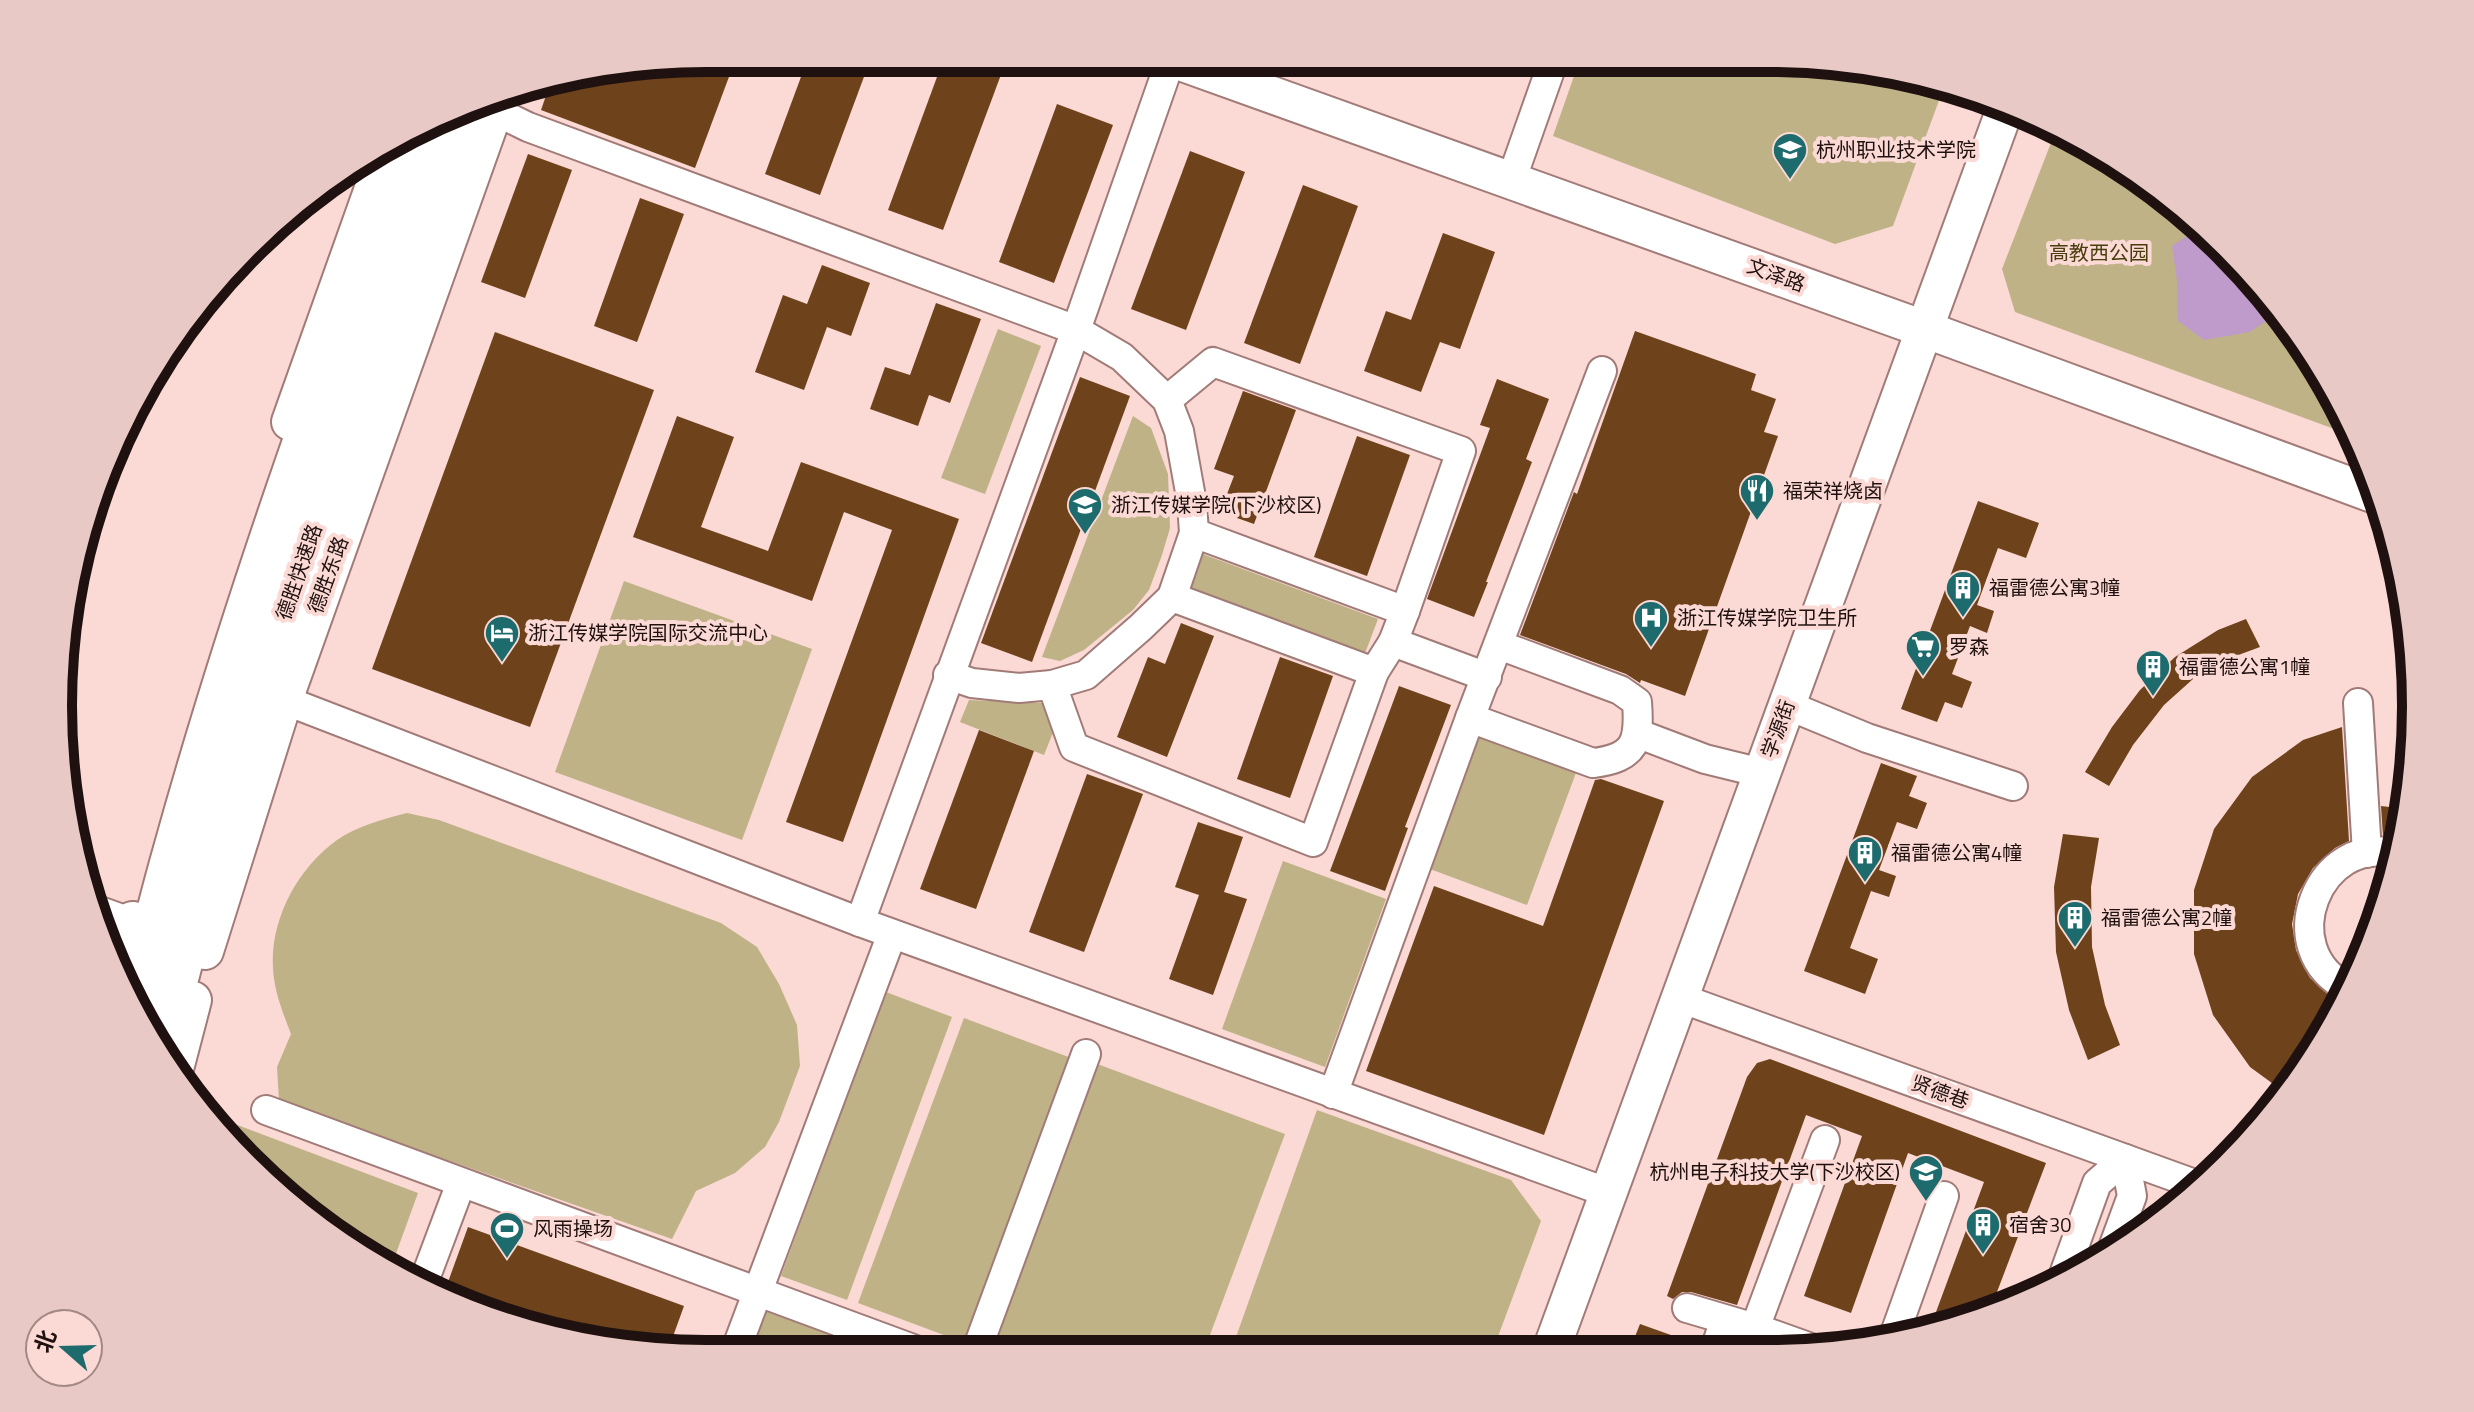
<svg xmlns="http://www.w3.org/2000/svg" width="2474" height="1412" viewBox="0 0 2474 1412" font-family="'Titillium Web','Noto Sans SC',sans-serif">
	<rect width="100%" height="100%" fill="#fbd9d5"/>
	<g fill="#beb286">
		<polygon points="1580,59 1810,59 1936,80 1945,84 1893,226 1835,244 1553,136"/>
		<polygon points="2056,130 2092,145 2196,219 2282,312 2349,420 2356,437 2015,312 2002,269"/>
		<polygon points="998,329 1041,346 985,494 941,478"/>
		<polygon points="1133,416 1151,428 1168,474 1170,528 1162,555 1149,590 1133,610 1084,650 1060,661 1042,657"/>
		<polygon points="1200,553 1378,619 1364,656 1187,591"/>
		<polygon points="624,581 812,649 742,840 555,772"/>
		<polygon points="969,700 1042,703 1054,730 1044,755 960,722"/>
		<polygon points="1480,734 1577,770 1527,905 1430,869"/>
		<path d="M 407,813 L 439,820 L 721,923 L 757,947 L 779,984 L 797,1025 L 800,1066 L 779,1122 L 765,1147 L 735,1173 L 696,1191 L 672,1239 L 279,1101 L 277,1067 L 291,1034 C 283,1013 274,991 273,968 C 270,919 298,868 337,840 C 357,826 384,819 407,813 Z"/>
		<polygon points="1283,861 1386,899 1325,1067 1222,1029"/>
		<polygon points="886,992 952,1017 847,1300 781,1276"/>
		<polygon points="964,1018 1074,1059 968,1344 858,1303"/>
		<polygon points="1092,1062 1285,1134 1204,1351 989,1352"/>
		<polygon points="1317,1110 1511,1180 1541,1221 1493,1350 1231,1351"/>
		<polygon points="211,1115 418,1193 390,1270 382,1267 219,1133 210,1119"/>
		<polygon points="758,1292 921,1352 735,1352"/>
	</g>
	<polygon fill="#bf9bcc" points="2202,226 2281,311 2250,332 2204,340 2178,321 2177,280 2172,246"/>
	<g fill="#6e431c">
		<polygon points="706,58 736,58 695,168 541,110 550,84"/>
		<polygon points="808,58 871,58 820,195 765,174"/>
		<polygon points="944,58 965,58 1002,72 943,230 888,210"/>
		<polygon points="1057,104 1113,125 1054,283 999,262"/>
		<polygon points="1190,151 1245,172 1186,330 1131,309"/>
		<polygon points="528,154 572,170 525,298 481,282"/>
		<polygon points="1303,185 1358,206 1300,364 1244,343"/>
		<polygon points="640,198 684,214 637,342 594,326"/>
		<polygon points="1443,233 1495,252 1460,349 1440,342 1421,392 1364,371 1386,311 1411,320"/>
		<polygon points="822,265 870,283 851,336 827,327 804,390 755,372 783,295 807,304"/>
		<polygon points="936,303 981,319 950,403 929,395 918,426 870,409 885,367 910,375"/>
		<polygon points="1635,331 1756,374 1751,390 1776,399 1764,432 1778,436 1685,696 1641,680 1640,683 1626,674 1520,635 1574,492 1577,494"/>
		<polygon points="495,332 654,390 530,727 372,669"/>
		<polygon points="1080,377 1130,396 1032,662 981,643"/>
		<polygon points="1497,379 1549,399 1526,459 1532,462 1486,582 1488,582 1474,617 1427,599 1490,428 1480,425"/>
		<polygon points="1243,391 1296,410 1254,524 1220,512 1234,476 1214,469"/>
		<polygon points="677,416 734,437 701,527 768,551 801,462 959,519 843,842 786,822 892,530 844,512 812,601 633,537"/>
		<polygon points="1357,436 1410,455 1367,576 1314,557"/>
		<polygon points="1978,501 2039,523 2026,558 1998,548 1977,605 1994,611 1987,633 1970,626 1952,674 1972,682 1962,708 1945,702 1937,722 1901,709"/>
		<polygon points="2246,619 2260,647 2233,657 2193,679 2164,705 2133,745 2109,786 2085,772 2112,727 2140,690 2175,657 2218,630"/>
		<polygon points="1181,623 1214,636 1167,757 1117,737 1148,657 1165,664"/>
		<polygon points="1280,657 1333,676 1290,798 1237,779"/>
		<polygon points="1399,686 1451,705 1405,827 1408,828 1385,891 1330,871"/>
		<polygon points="2342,727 2349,841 2335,848 2313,868 2298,894 2292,924 2296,950 2310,978 2341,1003 2329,1030 2312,1052 2308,1051 2276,1086 2250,1067 2213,1015 2194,954 2194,890 2214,829 2252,777 2303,740"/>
		<polygon points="979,730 1034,751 976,909 920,889"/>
		<polygon points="1881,763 1917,776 1909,796 1927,803 1917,829 1897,822 1879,870 1896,876 1889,897 1871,891 1850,948 1878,959 1865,994 1804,971"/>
		<polygon points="1087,774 1143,794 1084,952 1029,932"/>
		<polygon points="1601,779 1664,801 1544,1135 1366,1071 1434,886 1543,926 1595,780"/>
		<polygon points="2381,806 2406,809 2399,838 2383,836"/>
		<polygon points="1198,822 1243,837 1224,892 1247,899 1213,995 1169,979 1199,895 1175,887"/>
		<polygon points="2063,834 2099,838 2091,887 2092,947 2105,1005 2120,1045 2088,1060 2069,1010 2056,952 2054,887"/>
		<polygon points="1770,1059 2046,1163 1989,1313 1977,1319 1929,1331 1984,1182 1908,1153 1851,1313 1804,1296 1862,1136 1806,1115 1737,1305 1691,1292 1682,1292 1673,1299 1667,1296 1747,1077 1757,1063"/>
		<polygon points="468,1227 684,1306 667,1353 538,1332 444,1293"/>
		<polygon points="1640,1324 1699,1345 1698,1349 1630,1349"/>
	</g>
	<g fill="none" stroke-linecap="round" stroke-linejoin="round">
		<defs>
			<g id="minor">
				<polyline points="495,111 528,127 1076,330 1122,357 1167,400 1179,431 1192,503 1194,533 1172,597 1141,627 1086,675 1052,685 1019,688 972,683 948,675"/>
				<polyline points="1511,181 1554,59"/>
				<polyline points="1167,400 1213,362 1461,451 1405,611"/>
				<polyline points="1172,597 1374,672 1393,642 1405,611 1194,533"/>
				<polyline points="1393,642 1487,677"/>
				<polyline points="1052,685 1074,747 1313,842 1374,672"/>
				<polyline points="284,700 860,922 1609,1193"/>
				<polyline points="2358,703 2367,853"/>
				<polyline points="1787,705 1867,738 2013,786"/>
				<path d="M 1470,718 L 1593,763 C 1636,758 1640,741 1637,702 L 1620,690 L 1499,645"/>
				<polyline points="1639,734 1705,759 1762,773"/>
				<polyline points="97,910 133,923"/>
				<polyline points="860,922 1076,330 1171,59"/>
				<path d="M 2348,988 C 2271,949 2320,833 2396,854"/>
				<polyline points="1680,998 2200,1186"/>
				<polyline points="1333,1094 1470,718 1602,371"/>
				<polyline points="266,1110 921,1352"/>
				<polyline points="2111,1253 2132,1196 2125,1159"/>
				<polyline points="2063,1277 2097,1183 2125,1159"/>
				<polyline points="423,1284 461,1183"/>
				<polyline points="1687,1308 1755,1328 1814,1349"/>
				<polyline points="1755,1328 1825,1140"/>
				<polyline points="1893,1339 1944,1196"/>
				<polyline points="1715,1349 1725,1320"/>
				<polyline points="735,1352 892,934"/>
				<polyline points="976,1352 1086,1054"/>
			</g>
			<g id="major">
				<polyline points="1172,59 1924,329 2378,496"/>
				<polyline points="290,422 386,152"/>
				<polyline points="205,951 284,700 501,92"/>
				<polyline points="176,1065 193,1000"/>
				<polyline points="1551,1350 2005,109"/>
			</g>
			<g id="highway">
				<polyline points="113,963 133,923"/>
				<path d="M 136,1000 C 148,951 160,902 174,853 C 241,611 327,373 414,137"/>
				<path d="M 161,1040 C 176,983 190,926 206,870 C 278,613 370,361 462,111"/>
			</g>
		</defs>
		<use href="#minor" stroke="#a17b77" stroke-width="32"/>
		<use href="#major" stroke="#a17b77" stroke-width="40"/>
		<use href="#highway" stroke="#a17b77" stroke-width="46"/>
		<use href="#minor" stroke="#fff" stroke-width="28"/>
		<use href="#major" stroke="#fff" stroke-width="36"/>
		<use href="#highway" stroke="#fff" stroke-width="42"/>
	</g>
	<defs>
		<symbol id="university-pin" viewBox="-11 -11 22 30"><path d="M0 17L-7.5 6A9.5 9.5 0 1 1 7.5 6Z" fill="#1e6b6e" stroke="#fbd9d5"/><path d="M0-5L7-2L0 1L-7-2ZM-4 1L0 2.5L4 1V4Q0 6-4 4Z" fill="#fff"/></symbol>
		<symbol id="restaurant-pin" viewBox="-11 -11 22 30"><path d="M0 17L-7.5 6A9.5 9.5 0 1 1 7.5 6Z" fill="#1e6b6e" stroke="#fbd9d5"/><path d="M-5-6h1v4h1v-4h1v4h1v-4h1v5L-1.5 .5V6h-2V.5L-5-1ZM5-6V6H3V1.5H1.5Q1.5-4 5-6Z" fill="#fff"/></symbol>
		<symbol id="building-pin" viewBox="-11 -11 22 30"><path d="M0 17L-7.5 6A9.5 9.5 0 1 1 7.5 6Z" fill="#1e6b6e" stroke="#fbd9d5"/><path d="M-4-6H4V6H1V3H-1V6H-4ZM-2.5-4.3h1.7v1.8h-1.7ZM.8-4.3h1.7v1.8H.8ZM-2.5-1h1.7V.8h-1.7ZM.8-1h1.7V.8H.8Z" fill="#fff"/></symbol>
		<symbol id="hospital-pin" viewBox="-11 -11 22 30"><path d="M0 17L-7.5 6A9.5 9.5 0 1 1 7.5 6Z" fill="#1e6b6e" stroke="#fbd9d5"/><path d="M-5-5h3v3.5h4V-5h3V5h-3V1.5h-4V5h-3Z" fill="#fff"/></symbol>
		<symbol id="hotel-pin" viewBox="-11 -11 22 30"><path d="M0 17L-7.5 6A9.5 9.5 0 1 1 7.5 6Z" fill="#1e6b6e" stroke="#fbd9d5"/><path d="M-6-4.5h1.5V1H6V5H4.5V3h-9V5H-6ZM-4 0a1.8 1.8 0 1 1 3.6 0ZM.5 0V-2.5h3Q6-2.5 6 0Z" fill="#fff"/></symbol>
		<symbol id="supermarket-pin" viewBox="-11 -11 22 30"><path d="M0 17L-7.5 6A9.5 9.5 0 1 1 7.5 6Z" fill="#1e6b6e" stroke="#fbd9d5"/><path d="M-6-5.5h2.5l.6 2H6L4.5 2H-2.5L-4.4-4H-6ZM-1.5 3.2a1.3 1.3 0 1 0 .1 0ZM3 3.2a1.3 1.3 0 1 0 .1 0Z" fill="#fff"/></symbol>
		<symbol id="stadium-pin" viewBox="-11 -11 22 30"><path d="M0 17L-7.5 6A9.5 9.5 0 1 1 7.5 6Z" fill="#1e6b6e" stroke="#fbd9d5"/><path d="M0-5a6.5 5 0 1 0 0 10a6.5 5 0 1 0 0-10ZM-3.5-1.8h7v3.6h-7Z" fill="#fff"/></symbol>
	</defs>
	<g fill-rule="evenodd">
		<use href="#university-pin" x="1770" y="130" width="40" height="54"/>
		<use href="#restaurant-pin" x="1737" y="471" width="40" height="54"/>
		<use href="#university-pin" x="1065" y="485" width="40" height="54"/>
		<use href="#building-pin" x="1943" y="568" width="40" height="54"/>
		<use href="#hospital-pin" x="1631" y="598" width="40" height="54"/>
		<use href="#hotel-pin" x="482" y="613" width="40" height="54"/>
		<use href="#supermarket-pin" x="1903" y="627" width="40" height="54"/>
		<use href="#building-pin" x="2133" y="647" width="40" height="54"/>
		<use href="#building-pin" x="1845" y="833" width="40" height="54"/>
		<use href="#building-pin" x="2055" y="898" width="40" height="54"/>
		<use href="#university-pin" x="1906" y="1152" width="40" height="54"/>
		<use href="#building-pin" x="1963" y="1205" width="40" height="54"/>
		<use href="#stadium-pin" x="487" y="1209" width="40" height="54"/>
	</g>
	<g text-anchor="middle" stroke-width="8" stroke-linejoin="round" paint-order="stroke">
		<g font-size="20" fill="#1f110f" stroke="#fbd9d5" text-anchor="start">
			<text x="1816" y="157">杭州职业技术学院</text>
			<text x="1783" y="498">福荣祥烧卤</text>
			<text x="1111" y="512">浙江传媒学院(下沙校区)</text>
			<text x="1989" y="595">福雷德公寓3幢</text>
			<text x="1677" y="625">浙江传媒学院卫生所</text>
			<text x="528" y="640">浙江传媒学院国际交流中心</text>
			<text x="1949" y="654">罗森</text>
			<text x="2179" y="674">福雷德公寓1幢</text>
			<text x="1891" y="860">福雷德公寓4幢</text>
			<text x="2101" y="925">福雷德公寓2幢</text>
			<text x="1900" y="1179" text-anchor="end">杭州电子科技大学(下沙校区)</text>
			<text x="2009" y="1232">宿舍30</text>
			<text x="533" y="1236">风雨操场</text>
		</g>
		<g font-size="20" fill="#483d0d" stroke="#fbd9d5">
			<text x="2099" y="260">高教西公园</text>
		</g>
		<g font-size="20" fill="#1f110f" stroke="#fbd9d5">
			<text transform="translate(1776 275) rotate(20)" y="7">文泽路</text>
			<text transform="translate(299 572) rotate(-71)" y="7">德胜快速路</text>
			<text transform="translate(328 575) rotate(-70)" y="7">德胜东路</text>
			<text transform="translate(1778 729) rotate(-70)" y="7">学源街</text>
			<text transform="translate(1940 1092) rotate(20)" y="7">贤德巷</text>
		</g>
	</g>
	<path d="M0 0H2474V1412H0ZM706 72H1768A634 634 0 0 1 2402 706V706A634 634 0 0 1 1768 1340H706A634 634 0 0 1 72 706V706A634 634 0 0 1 706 72Z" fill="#e9c9c5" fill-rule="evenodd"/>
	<path fill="none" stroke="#1f110f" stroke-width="10" d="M706 72H1768A634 634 0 0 1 2402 706V706A634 634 0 0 1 1768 1340H706A634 634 0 0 1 72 706V706A634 634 0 0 1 706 72Z"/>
	<g transform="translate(64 1348) rotate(290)"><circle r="38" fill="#fbd9d5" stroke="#a38986" stroke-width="2"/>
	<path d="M0-6L14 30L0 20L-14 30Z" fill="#1e6b6e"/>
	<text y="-12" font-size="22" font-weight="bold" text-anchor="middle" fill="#1f110f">北</text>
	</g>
</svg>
